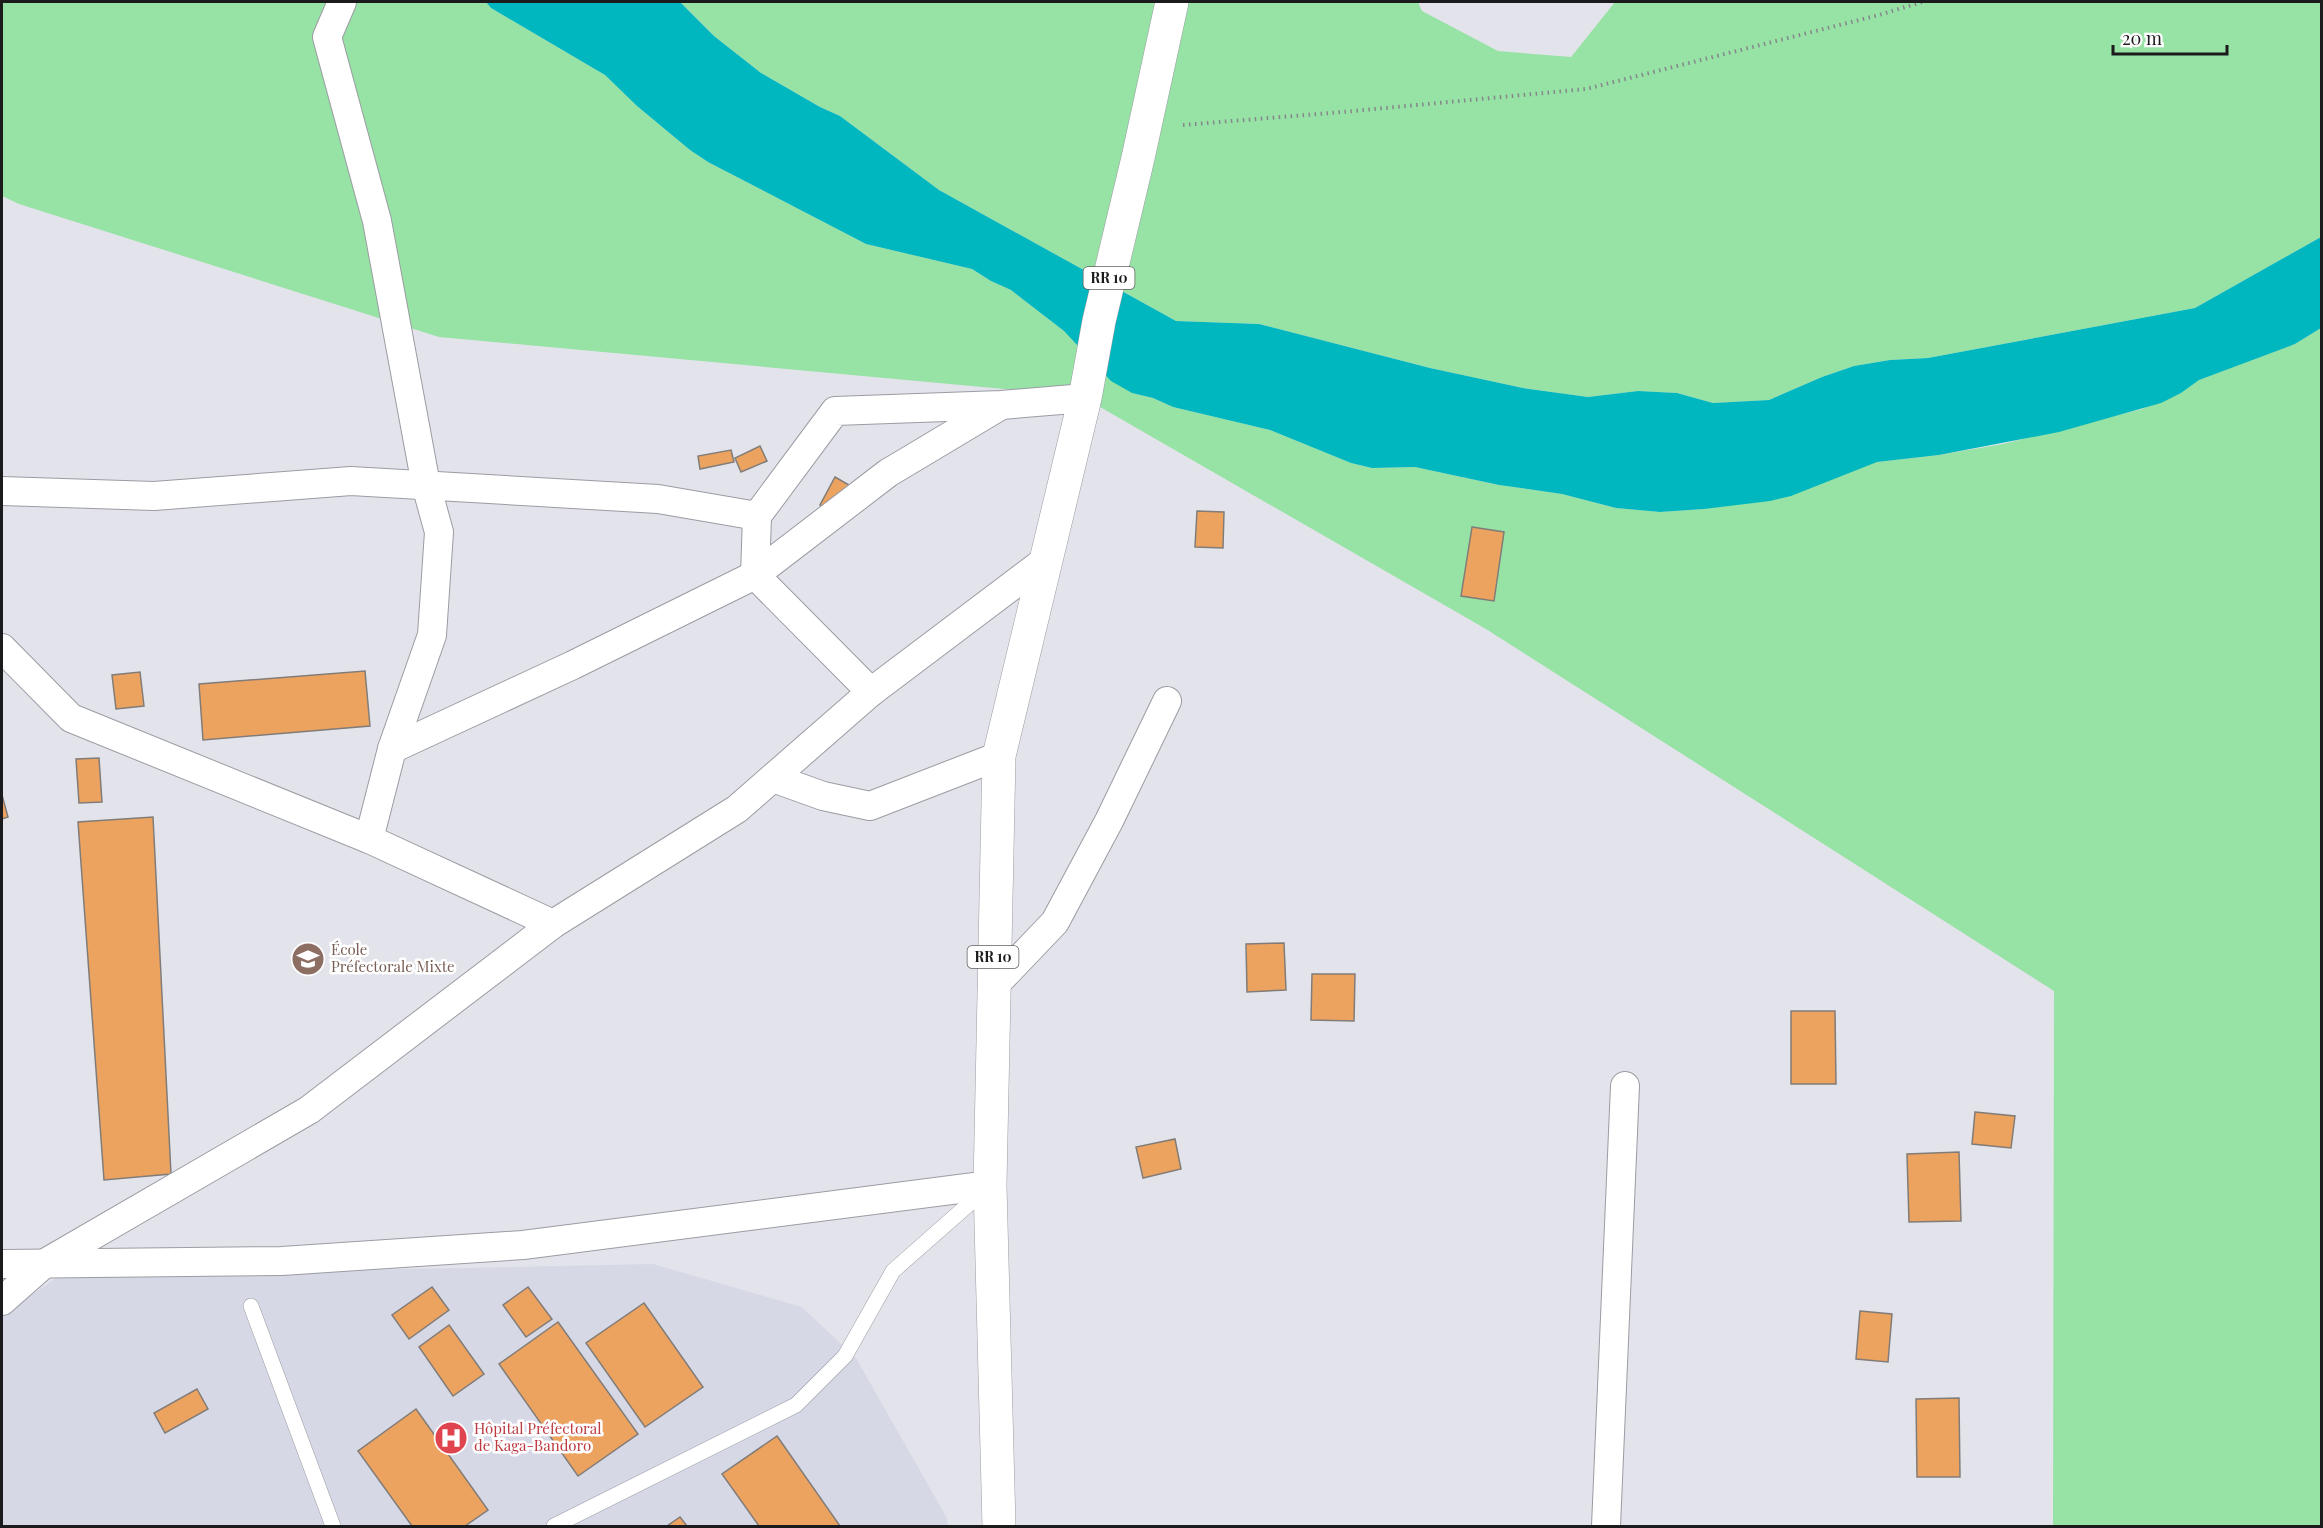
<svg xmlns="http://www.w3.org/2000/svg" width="2323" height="1528" viewBox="0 0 2323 1528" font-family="'Playfair Display',serif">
	<rect width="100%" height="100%" fill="#e3e4eb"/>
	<polygon fill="#d6d8e6" points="653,1264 802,1307 856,1358 947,1518 948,1526 2,1526 2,1315 59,1276"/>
	<g fill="#97e2a5">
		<polygon points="2,2 486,2 491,8 605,75 637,106 690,150 708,162 866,244 972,269 991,281 1011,290 1029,304 1064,331 1132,393 1153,398 1173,407 1270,430 1351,463 1372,468 1415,467 1499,485 1562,494 1616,508 1660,512 1704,509 1877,462 1939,455 2003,444 2142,409 2181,393 2198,380 2295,344 2321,328 2321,1526 2053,1526 2054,991 1486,629 1081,396 439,337 19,204 2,196"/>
		<polygon points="680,2 1418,2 1422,11 1498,51 1571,57 1615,2 2321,2 2321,237 2195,308 1928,358 1890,360 1854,366 1822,377 1769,400 1713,403 1677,393 1638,391 1588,397 1523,388 1430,368 1259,324 1176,321 939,190 840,116 820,107 761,73 714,36"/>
	</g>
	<polygon fill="#00b7bf" points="486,2 680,2 714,36 761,73 820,107 840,116 939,190 1176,321 1259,324 1430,368 1523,388 1588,397 1638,391 1677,393 1713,403 1769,400 1822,377 1854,366 1890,360 1928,358 2195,308 2321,237 2321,328 2295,344 2199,380 2181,393 2161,403 2059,432 1939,455 1877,462 1791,496 1770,501 1704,509 1660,512 1616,508 1562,494 1499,485 1415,467 1372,468 1351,463 1270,430 1173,407 1153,398 1132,393 1111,381 1064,331 1029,304 1011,290 991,281 972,269 866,244 708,162 690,150 637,106 605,75 491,8"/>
	<g fill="#eca360" stroke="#827c78" stroke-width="1.5">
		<polygon points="760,446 767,461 741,472 735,458"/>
		<polygon points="731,450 734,462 700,469 698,456"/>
		<polygon points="835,477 849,485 834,513 820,505"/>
		<polygon points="1197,511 1224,512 1223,548 1195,547"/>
		<polygon points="1472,527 1504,532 1494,601 1461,596"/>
		<polygon points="365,671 370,726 203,740 199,684"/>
		<polygon points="140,672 144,706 116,709 112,675"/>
		<polygon points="99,758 102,802 79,803 76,759"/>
		<polygon points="2,795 8,817 2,819"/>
		<polygon points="153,817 171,1174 104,1180 78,822"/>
		<polygon points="1284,943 1286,990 1247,992 1246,944"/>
		<polygon points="1312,974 1355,974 1354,1021 1311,1020"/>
		<polygon points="1791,1011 1835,1011 1836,1084 1791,1084"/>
		<polygon points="1975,1112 2015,1116 2011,1148 1972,1144"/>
		<polygon points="1175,1139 1181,1169 1143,1178 1136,1147"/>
		<polygon points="1959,1152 1961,1221 1909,1222 1907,1154"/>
		<polygon points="432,1287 449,1310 409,1339 392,1315"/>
		<polygon points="528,1287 552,1319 526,1337 503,1305"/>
		<polygon points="644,1303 703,1387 645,1427 586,1343"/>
		<polygon points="1860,1311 1892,1314 1888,1362 1856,1359"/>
		<polygon points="558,1322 638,1434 578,1476 499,1364"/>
		<polygon points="449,1325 484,1374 453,1396 419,1347"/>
		<polygon points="197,1389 208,1409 165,1433 154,1413"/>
		<polygon points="1959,1398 1960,1477 1917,1477 1916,1399"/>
		<polygon points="416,1409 488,1510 465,1526 412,1526 358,1451"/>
		<polygon points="777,1436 840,1526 759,1526 722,1474"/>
		<polygon points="680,1517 687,1526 667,1526"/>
	</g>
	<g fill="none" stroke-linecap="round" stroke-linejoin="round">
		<defs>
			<g id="service">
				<polyline points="251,1306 333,1526"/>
				<polyline points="554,1526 796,1405 845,1356 893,1271 986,1189"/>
			</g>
			<g id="minor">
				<polyline points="342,2 327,37 377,221 426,485 439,532 432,635 392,749 369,839"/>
				<polyline points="2,491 154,496 351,481 658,499 757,516 835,411 1001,405 1085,398"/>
				<polyline points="757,516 755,575 871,692"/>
				<polyline points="2,648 71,718 369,839 553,924"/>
				<polyline points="392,749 573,665 755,575 888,473 1000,406"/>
				<polyline points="773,778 823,796 870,806 999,756"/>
				<polyline points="992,988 1055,922 1109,821 1167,701"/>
				<polyline points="2,1264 282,1261 523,1245 990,1185"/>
				<polyline points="2,1301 45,1263 309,1110 553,924 737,809 871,692 1046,560"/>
				<polyline points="1606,1526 1625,1086"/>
			</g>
			<polyline id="primary" points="999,1526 990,1185 999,756 1085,398 1099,321 1138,158 1172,2"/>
		</defs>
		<use href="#service" stroke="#9b9ca3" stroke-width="16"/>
		<use href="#minor" stroke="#9b9ca3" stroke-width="30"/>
		<use href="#primary" stroke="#9b9ca3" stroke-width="34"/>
		<polyline stroke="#86878b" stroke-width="4" stroke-dasharray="1.5 4.5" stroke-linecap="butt" points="1183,125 1343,112 1586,89 1879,15 1922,2"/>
		<use href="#service" stroke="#fff" stroke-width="15"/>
		<use href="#minor" stroke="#fff" stroke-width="28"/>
		<use href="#primary" stroke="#fff" stroke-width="33"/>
	</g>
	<defs>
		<symbol id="school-disc" viewBox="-11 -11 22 22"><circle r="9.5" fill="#8d6e63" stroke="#fff"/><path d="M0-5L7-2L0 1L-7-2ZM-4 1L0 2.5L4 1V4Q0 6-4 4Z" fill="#fff"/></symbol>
		<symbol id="hospital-disc" viewBox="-11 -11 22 22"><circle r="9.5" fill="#e0444e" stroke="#fff"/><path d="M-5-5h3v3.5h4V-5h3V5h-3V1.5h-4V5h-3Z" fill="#fff"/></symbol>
	</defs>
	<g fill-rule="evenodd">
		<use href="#school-disc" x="289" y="940" width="38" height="38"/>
		<use href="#hospital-disc" x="432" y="1419" width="38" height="38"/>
	</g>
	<g text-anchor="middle" stroke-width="5" stroke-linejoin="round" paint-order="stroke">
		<g fill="#fff" stroke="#5f5f61" stroke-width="1.5">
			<rect x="1083.5" y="267" width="51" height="22" rx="4.5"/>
			<rect x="967.5" y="946" width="51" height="22" rx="4.5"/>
		</g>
		<g font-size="14" font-weight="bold" fill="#1b1b1d">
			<text x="1109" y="283">RR 10</text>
			<text x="993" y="962">RR 10</text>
		</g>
		<g font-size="15" fill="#785e54" stroke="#fff" text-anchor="start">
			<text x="331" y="955">École<tspan x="331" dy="17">Préfectorale Mixte</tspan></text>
		</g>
		<g font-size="15" fill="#be3a42" stroke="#fff" text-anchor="start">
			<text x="474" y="1434">Hôpital Préfectoral<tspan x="474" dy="17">de Kaga-Bandoro</tspan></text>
		</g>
	</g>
	<rect width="2323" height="1528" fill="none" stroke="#1b1b1d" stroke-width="6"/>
	<path d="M2113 45v9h114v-9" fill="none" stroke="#1b1b1d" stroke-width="3"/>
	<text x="2122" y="45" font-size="18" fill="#1b1b1d" stroke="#ffffff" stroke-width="4.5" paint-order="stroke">20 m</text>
</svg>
